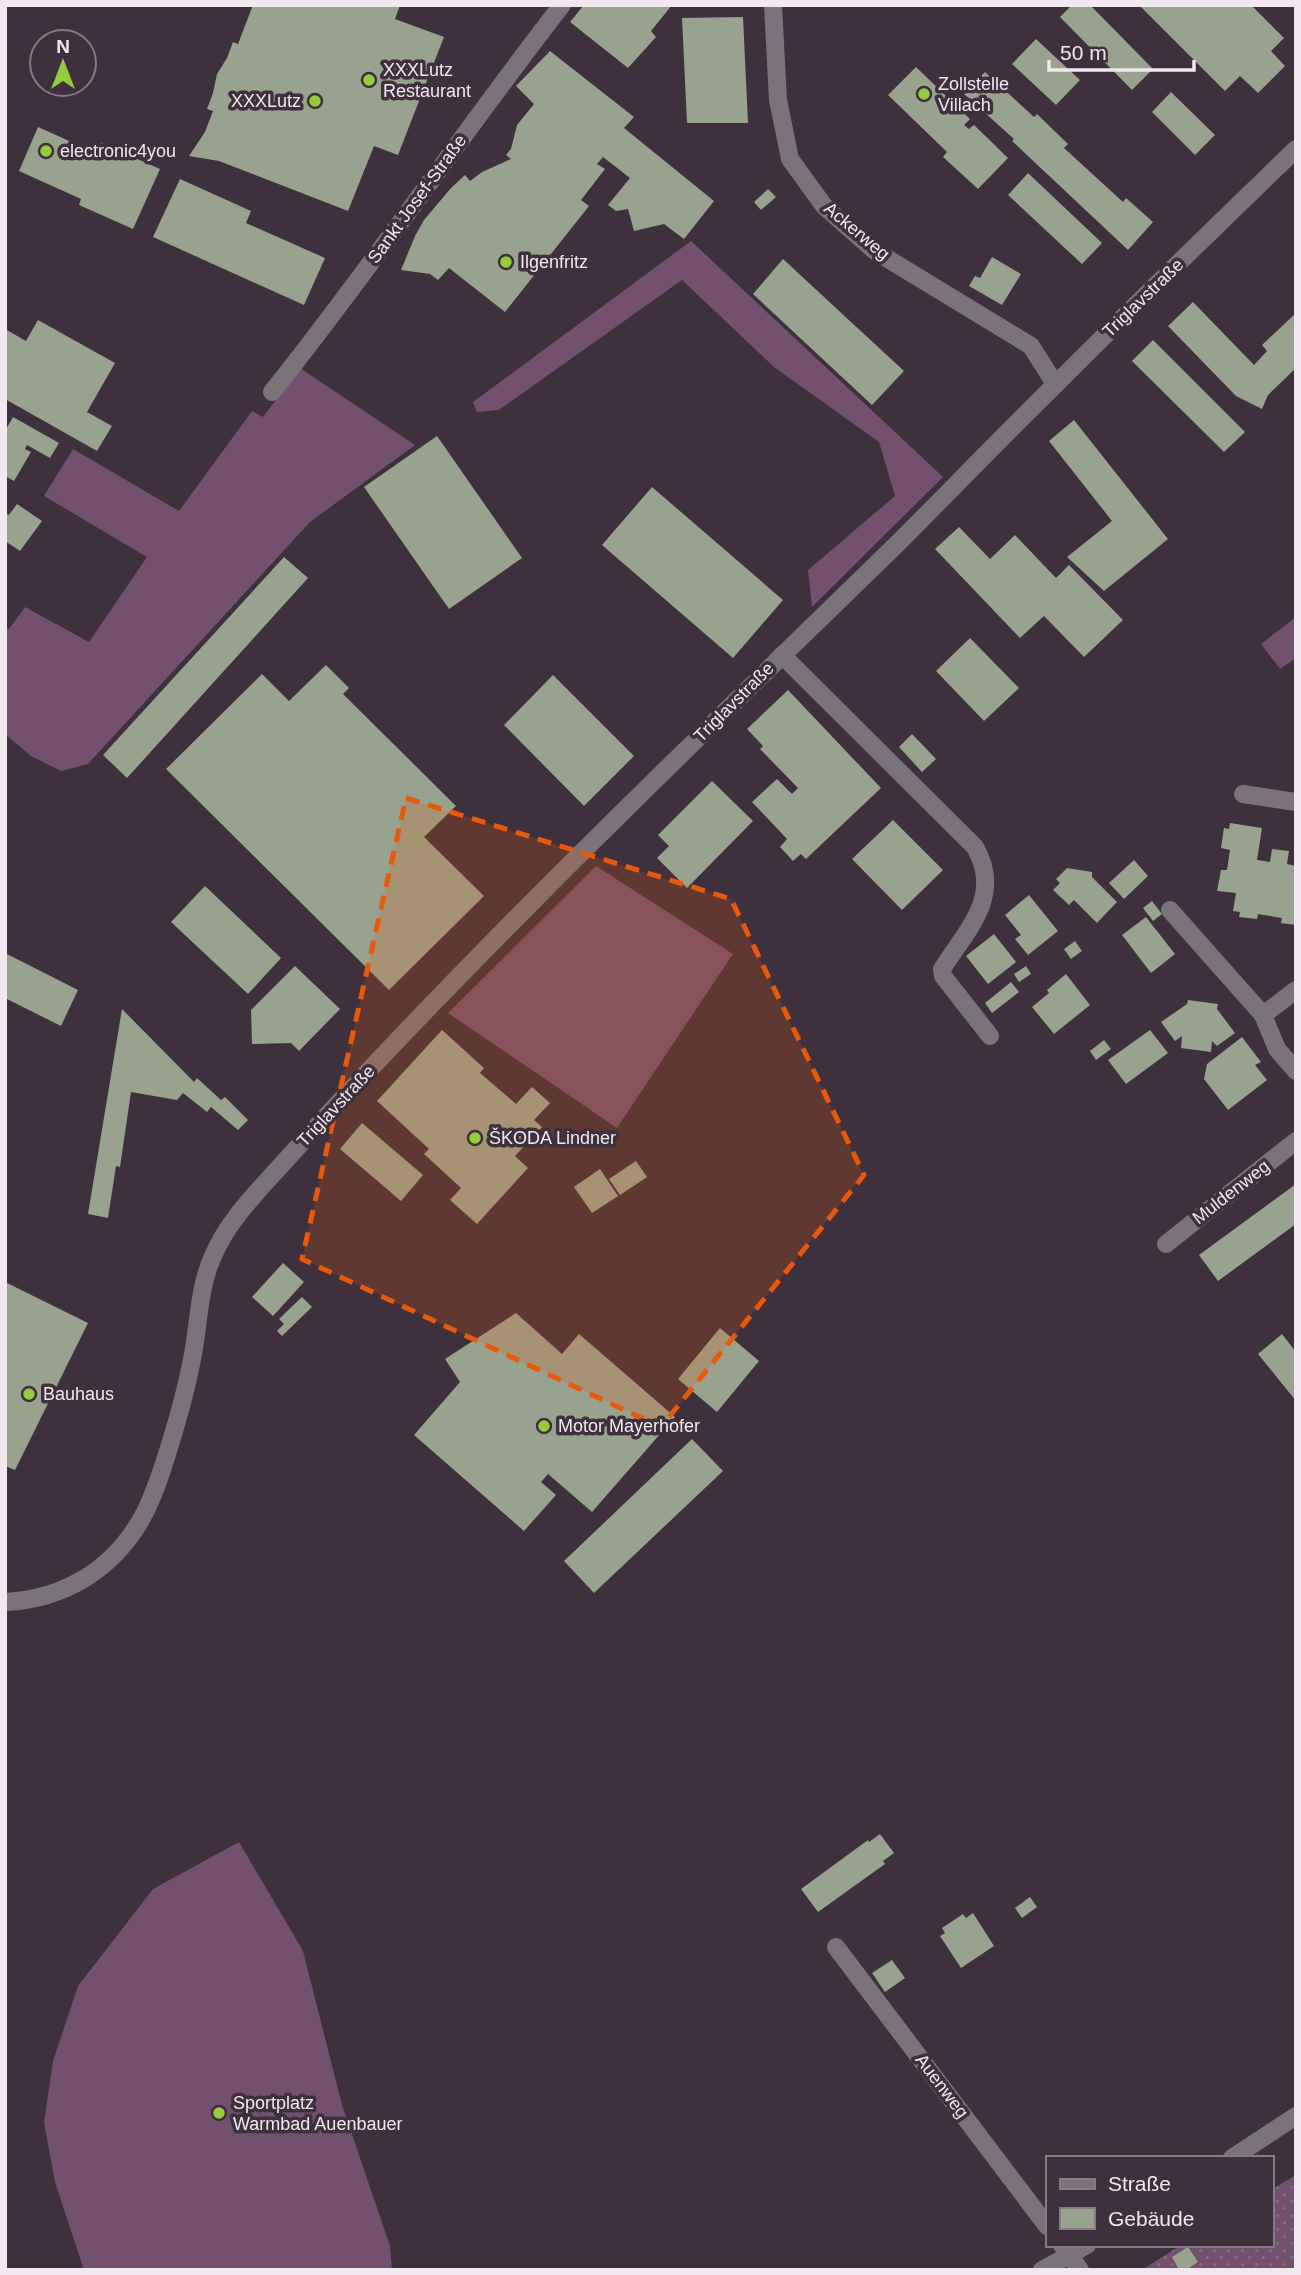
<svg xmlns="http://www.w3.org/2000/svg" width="1301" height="2275" viewBox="0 0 1301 2275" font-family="Arial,sans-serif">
	<defs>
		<pattern id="garden-dots" width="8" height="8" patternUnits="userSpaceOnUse" patternTransform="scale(1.75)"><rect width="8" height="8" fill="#72506e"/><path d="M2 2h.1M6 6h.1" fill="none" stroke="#876983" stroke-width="1.8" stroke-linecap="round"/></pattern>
	</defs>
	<rect width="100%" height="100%" fill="#3e303c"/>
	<g fill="#72506e">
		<polygon points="691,241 943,477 812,607 808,570 895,496 879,442 774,367 682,280 499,410 477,412 473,402"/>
		<polygon points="300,368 415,445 310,522 88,764 61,771 31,756 5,734 5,628 9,629 25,607 89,642 147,557 44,496 73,449 179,511 252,411 263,417"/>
		<polygon points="1296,617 1296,658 1280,669 1261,644"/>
		<polygon points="596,866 733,954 617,1128 448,1013"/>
		<polygon points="239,1842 303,1951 342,2105 390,2246 392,2270 84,2270 55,2182 44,2123 53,2061 78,1986 153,1889"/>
	</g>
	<polygon fill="url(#garden-dots)" points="1296,2175 1296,2270 1142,2270 1181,2245 1271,2245 1271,2190"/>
	<g fill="#98a28f">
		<polygon points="253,5 400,5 395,19 444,37 398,155 374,146 348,211 219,161 189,156 205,132 213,111 207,109 213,93 217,74 227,58 233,42 238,44"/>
		<polygon points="584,5 672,5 651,31 656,37 628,68 570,22"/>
		<polygon points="1072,5 1090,5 1153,69 1132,90 1060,17"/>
		<polygon points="1139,5 1251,5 1284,38 1271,51 1285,66 1258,93 1240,76 1225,91"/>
		<polygon points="743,17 748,123 687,123 682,18"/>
		<polygon points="1036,39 1080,80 1056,105 1012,64"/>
		<polygon points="550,51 634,117 624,128 714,201 684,239 664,224 634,231 628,209 616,211 608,205 630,178 603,157 597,164 605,169 581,200 589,206 505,312 449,268 438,280 430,274 401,270 415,236 424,220 451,188 465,175 470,181 482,172 511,159 506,155 511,149 517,125 534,104 516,86"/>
		<polygon points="916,67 970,119 964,125 969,129 974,125 1008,158 978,189 943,157 947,152 888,95"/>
		<polygon points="985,72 1034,117 1037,114 1068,144 1064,148 1123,202 1126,198 1153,222 1128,250 1012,141 1014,139 964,94"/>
		<polygon points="1171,92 1215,135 1195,155 1152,112"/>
		<polygon points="38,127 96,153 101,143 160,169 133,229 79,205 81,199 19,171"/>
		<polygon points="1028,173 1102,243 1082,264 1008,195"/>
		<polygon points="180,179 251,211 246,223 325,258 304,305 153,237"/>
		<polygon points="768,189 776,197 761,210 754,202"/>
		<polygon points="992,257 1021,274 1002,305 969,286 975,276 980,278"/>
		<polygon points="783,259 904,371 872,405 753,294"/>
		<polygon points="1193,302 1254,365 1267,351 1262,345 1296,313 1296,368 1268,395 1262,409 1236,396 1168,326"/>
		<polygon points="38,320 115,363 87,412 112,426 97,451 5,399 5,329 26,341"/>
		<polygon points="1153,340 1245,432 1224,452 1132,361"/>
		<polygon points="13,417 59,443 50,458 27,445 25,449 31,452 14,481 5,476 5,431"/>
		<polygon points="1074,420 1168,539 1104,591 1067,557 1112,521 1049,441"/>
		<polygon points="437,436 522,558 449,609 364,487"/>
		<polygon points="652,487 783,600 733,658 602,545"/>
		<polygon points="17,504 42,521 20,551 5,541 5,513 9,515"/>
		<polygon points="959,527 990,559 1015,535 1056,578 1069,565 1123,620 1084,657 1044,616 1020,638 935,549"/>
		<polygon points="284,557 308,578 127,778 103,755"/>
		<polygon points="970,638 1019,688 984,721 936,671"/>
		<polygon points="326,665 349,688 343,694 456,806 424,837 484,896 389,990 166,769 262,674 289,701"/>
		<polygon points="553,675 634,756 584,806 504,725"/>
		<polygon points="788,690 881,788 806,859 801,854 793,861 780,847 787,839 752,802 777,779 792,794 798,788 760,749 763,746 747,729"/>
		<polygon points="912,734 936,759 922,772 899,747"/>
		<polygon points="712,781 753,821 687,888 657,858 669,846 658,835"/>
		<polygon points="893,820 943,870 902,910 852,859"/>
		<polygon points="1230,823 1262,828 1257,860 1270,862 1272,849 1289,851 1287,864 1296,866 1296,925 1281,923 1282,918 1258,914 1257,919 1239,917 1240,912 1233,911 1236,893 1217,891 1221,870 1227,870 1230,850 1221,848 1224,828 1229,829"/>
		<polygon points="1134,860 1148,876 1124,899 1109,883"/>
		<polygon points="1067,868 1092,872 1092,877 1117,902 1097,923 1074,900 1069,905 1053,890 1060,883 1056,879"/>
		<polygon points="205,886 281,958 248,994 171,922"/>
		<polygon points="1029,895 1058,931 1028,955 1015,939 1021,935 1005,915"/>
		<polygon points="1152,901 1162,914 1153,921 1143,908"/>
		<polygon points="1146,917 1175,954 1151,973 1122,935"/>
		<polygon points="994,934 1016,962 988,984 966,956"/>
		<polygon points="1075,941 1082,951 1071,959 1064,949"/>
		<polygon points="5,953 78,990 61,1026 5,998"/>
		<polygon points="295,966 340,1009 299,1051 291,1043 252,1044 251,1010"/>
		<polygon points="1026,966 1031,974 1019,982 1014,974"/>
		<polygon points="1066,974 1090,1005 1054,1034 1032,1007 1049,993 1047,990"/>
		<polygon points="1011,982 1019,992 992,1013 985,1003"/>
		<polygon points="1188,1000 1218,1004 1217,1009 1235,1033 1217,1046 1212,1041 1211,1052 1181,1048 1182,1036 1175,1041 1161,1022 1187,1004"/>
		<polygon points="122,1009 194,1082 197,1078 221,1100 225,1097 248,1120 238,1130 211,1107 207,1112 183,1093 177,1100 131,1092 120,1167 116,1166 108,1218 88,1214"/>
		<polygon points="442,1030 484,1068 480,1073 516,1104 532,1087 550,1103 534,1120 542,1127 515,1156 528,1168 477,1224 450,1200 461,1188 424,1154 429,1149 377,1101"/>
		<polygon points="1150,1030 1168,1053 1126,1084 1108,1060"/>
		<polygon points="1242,1037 1261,1062 1255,1065 1267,1080 1228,1110 1204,1079 1207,1064"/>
		<polygon points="1104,1040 1111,1049 1096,1060 1090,1051"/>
		<polygon points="362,1123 423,1175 401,1201 340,1149"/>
		<polygon points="636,1161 647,1177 620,1195 609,1179"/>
		<polygon points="600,1169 618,1196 592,1213 574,1187"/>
		<polygon points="1296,1184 1296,1224 1218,1281 1199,1255"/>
		<polygon points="283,1263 304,1282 273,1316 252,1297"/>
		<polygon points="5,1282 88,1323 15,1470 5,1466"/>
		<polygon points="302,1297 312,1307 282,1336 277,1331 284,1324 279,1319"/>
		<polygon points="516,1313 562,1354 579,1334 675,1417 592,1512 548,1474 541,1482 556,1495 524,1531 414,1435 460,1382 445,1359"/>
		<polygon points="720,1328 759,1361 717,1412 678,1379"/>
		<polygon points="1282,1334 1296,1352 1296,1401 1258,1354"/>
		<polygon points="692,1439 723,1471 594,1593 564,1561"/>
		<polygon points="880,1834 894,1853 883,1861 885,1864 818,1912 801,1889 868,1840 869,1842"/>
		<polygon points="1030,1897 1037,1907 1022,1918 1015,1908"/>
		<polygon points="973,1913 994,1946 961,1968 940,1936 945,1933 942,1928 963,1914 966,1918"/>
		<polygon points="892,1960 905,1978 885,1992 872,1973"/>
		<polygon points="1188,2247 1198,2262 1186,2270 1179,2270 1172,2257"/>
	</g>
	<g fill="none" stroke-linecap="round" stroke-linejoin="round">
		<g stroke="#7b737a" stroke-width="18">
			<polyline points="773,5 778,100 790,159 824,206 875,251 1031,346 1055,384"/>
			<path d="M 272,392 C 373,266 463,132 562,5"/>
			<path d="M 782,655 L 975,847 C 1003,896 968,928 942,969 L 943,976 L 990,1036"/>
			<polyline points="1243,794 1296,802"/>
			<polyline points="1170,910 1263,1015 1277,1049 1296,1071"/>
			<polyline points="1263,1015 1296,990"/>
			<polyline points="1166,1244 1296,1141"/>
			<path d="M 5,1602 C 65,1599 114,1569 143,1516 C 154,1496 161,1473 168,1451 C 178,1419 187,1387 193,1354 C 199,1321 199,1287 213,1256 C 228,1220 259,1190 285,1161 C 480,946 690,746 898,543 C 950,491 1001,438 1053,387 C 1133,307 1214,228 1296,149"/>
			<polyline points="836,1947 1047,2226"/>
			<polyline points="1232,2158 1296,2116"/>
			<polyline points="1062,2245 1080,2270"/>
			<polyline points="1042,2270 1087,2245"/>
		</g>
	</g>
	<path fill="#e8590c" fill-opacity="0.2" stroke="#e8590c" stroke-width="5" stroke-dasharray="14 9" stroke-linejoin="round" d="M 406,798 L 731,899 L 864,1175 L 661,1427 L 302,1259 Z"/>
	<g fill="#94cc3c" stroke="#3e303c" stroke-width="2.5">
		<circle cx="369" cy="80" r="7"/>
		<circle cx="924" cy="94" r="7"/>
		<circle cx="315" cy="101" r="7"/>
		<circle cx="46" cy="151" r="7"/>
		<circle cx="506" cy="262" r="7"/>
		<circle cx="475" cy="1138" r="7"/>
		<circle cx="29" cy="1394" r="7"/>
		<circle cx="544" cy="1426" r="7"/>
		<circle cx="219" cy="2113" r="7"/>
	</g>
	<g text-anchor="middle" stroke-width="7" stroke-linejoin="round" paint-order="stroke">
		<g font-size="18" fill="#f2e8f0" stroke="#3e303c" text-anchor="start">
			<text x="383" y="76">XXXLutz<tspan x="383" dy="21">Restaurant</tspan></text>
			<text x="938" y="90">Zollstelle<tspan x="938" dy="21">Villach</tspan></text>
			<text x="301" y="107" text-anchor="end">XXXLutz</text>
			<text x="60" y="157">electronic4you</text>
			<text x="520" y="268">Ilgenfritz</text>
			<text x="489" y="1144">ŠKODA Lindner</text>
			<text x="43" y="1400">Bauhaus</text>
			<text x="558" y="1432">Motor Mayerhofer</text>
			<text x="233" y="2109">Sportplatz<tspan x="233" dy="21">Warmbad Auenbauer</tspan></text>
		</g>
		<g font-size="18" fill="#f2e8f0" stroke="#3e303c">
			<text transform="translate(417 199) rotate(-54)" y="6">Sankt Josef-Straße</text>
			<text transform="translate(857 231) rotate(40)" y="6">Ackerweg</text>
			<text transform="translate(1143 298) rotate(-44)" y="6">Triglavstraße</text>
			<text transform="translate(734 702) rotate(-45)" y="6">Triglavstraße</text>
			<text transform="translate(336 1106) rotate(-47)" y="6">Triglavstraße</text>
			<text transform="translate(1231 1192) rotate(-38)" y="6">Muldenweg</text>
			<text transform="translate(942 2086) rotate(53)" y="6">Auenweg</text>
		</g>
	</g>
	<rect width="1301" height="2275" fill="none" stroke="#f2e8f0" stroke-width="14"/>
	<rect x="1046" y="2156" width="228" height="91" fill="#3e303c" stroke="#867a84" stroke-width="2"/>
	<rect x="1060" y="2179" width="35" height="10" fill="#7b737a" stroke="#867a84" stroke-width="2"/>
	<text x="1108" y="2191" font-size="21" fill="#f2e8f0">Straße</text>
	<rect x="1060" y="2208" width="35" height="21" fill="#98a28f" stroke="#867a84" stroke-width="2"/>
	<text x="1108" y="2226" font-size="21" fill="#f2e8f0">Gebäude</text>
	<g transform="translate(63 63)"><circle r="33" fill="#3e303c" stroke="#867a84" stroke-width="2"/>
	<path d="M0-5L12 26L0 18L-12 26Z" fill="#94cc3c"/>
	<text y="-10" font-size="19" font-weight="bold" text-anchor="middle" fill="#f2e8f0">N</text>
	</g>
	<path d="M1049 60v10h145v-10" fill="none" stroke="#f2e8f0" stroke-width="3.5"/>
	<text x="1060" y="60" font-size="21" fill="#f2e8f0" stroke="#3e303c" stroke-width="5" paint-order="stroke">50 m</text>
</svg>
